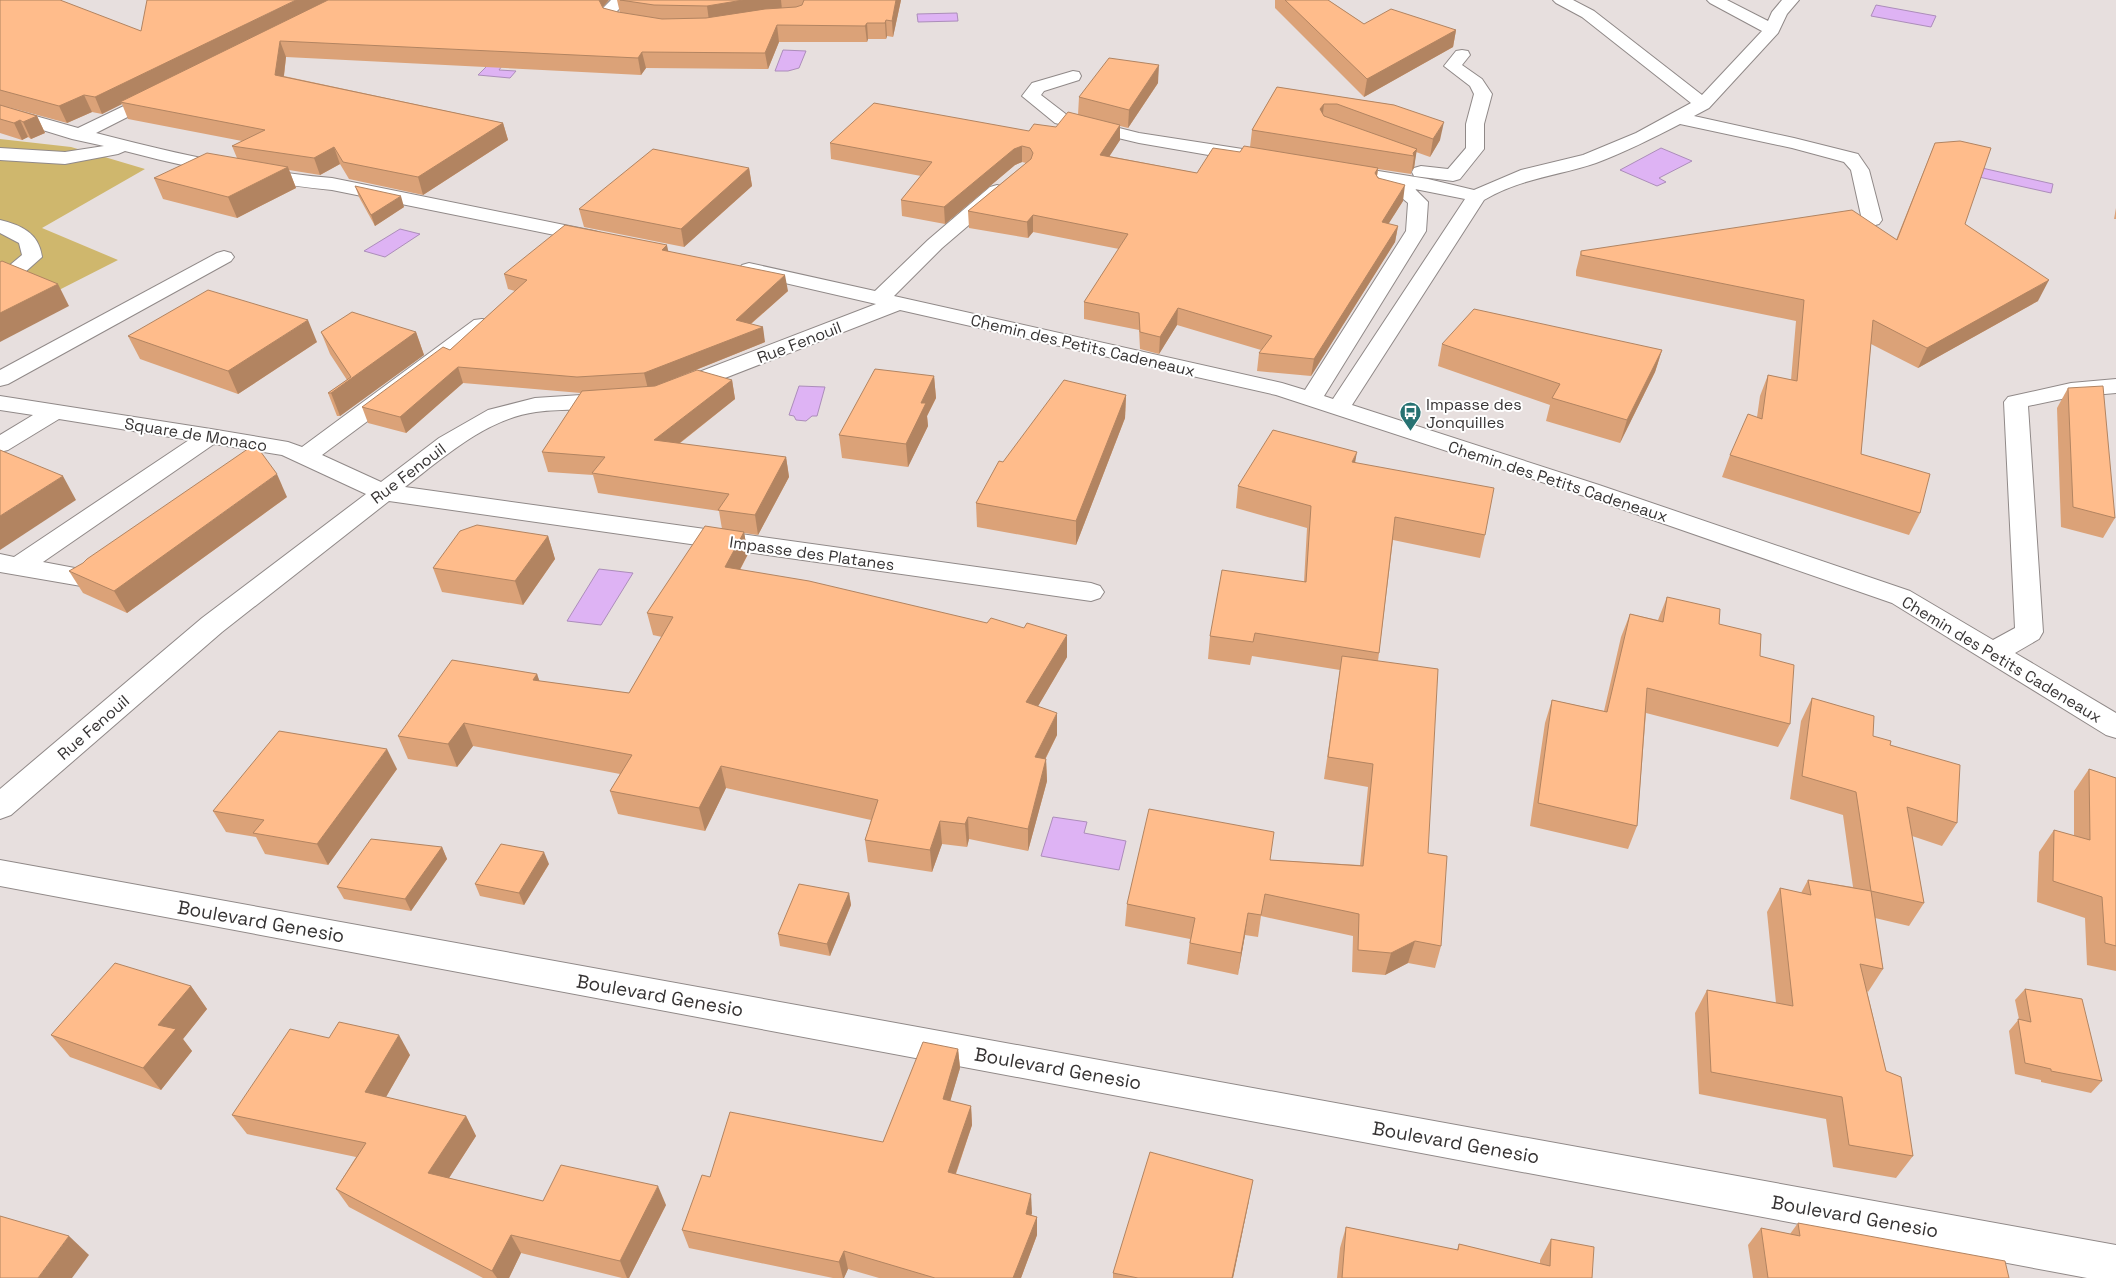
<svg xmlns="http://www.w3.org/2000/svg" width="2116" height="1278" viewBox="0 0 2116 1278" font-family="'Space Grotesk',sans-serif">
	<rect width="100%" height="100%" fill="#e7dfde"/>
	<polygon fill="#cfb76d" points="0,139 71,147 145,169 42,228 118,260 0,320"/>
	<g fill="#deb3f4" stroke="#ac8dba">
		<polygon points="1876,5 1936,16 1931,27 1871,16"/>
		<polygon points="957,13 958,21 918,22 917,14"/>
		<polygon points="783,50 806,51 799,68 788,71 775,71"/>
		<polygon points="488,65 502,66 499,70 516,71 510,78 478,75"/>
		<polygon points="1661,148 1692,161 1659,178 1666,182 1657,186 1620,170"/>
		<polygon points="1982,168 2053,184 2051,193 1979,177"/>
		<polygon points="400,229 420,234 385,257 364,251"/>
		<polygon points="799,386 825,387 817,416 812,416 806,421 796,420 794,416 789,415"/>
		<polygon points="599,569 633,573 601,625 567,621"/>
		<polygon points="1053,817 1087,822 1084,833 1126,841 1119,870 1041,856"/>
	</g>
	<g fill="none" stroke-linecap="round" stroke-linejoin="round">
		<defs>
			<g id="minor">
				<polygon points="611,0 628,0 617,11 620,17 644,23 646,26 644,29 638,31 608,23 601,10"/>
				<path d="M 1553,0 L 1573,0 L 1594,11 L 1702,95 L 1762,31 L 1710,3 L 1707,0 L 1727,0 L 1768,21 L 1772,12 L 1782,0 L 1799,0 L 1787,14 L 1778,33 L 1709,108 L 1694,116 L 1794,138 L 1858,154 L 1869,170 L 1882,220 L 1879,224 L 1872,226 L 1865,224 L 1862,220 L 1851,170 L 1844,162 L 1792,148 L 1680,124 C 1653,138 1625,152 1596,163 C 1558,176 1521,178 1484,200 L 1352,405 L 1599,485 L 1910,591 L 1993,640 L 2015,628 L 2004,402 L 2008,397 L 2071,383 L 2116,379 L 2116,393 L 2071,397 L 2028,406 L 2043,632 L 2039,639 L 2015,653 L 2116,713 L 2116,738 L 2106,735 L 1892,603 L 1581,495 L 1276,395 L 900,310 L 689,392 L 681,394 L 673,392 L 670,387 L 673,382 L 876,304 L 742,273 L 739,269 L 742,265 L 749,263 L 875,291 L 928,240 L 990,187 L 997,185 L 1004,187 L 1007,191 L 1004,195 L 942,248 L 894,296 L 1282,383 L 1305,390 L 1406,231 L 1408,203 L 1402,198 L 1377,193 L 1374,189 L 1377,185 L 1383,183 L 1334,175 L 1332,171 L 1334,167 L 1341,165 L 1428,179 L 1474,190 L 1521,170 L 1583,155 L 1636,133 L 1691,103 L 1582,17 L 1556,3 ZM 1410,188 L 1465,199 L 1333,399 L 1324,396 L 1426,231 L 1428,202 L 1415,189 Z"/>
				<polygon points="1462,50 1468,51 1470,55 1462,65 1482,79 1492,94 1484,124 1484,149 1460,179 1453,181 1414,176 1412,172 1414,168 1421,166 1448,169 1466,148 1466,124 1474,94 1470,86 1444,66 1456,51"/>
				<polygon points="1073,71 1079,72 1081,76 1079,80 1044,91 1041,95 1067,115 1139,133 1249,150 1256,152 1258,156 1256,160 1249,162 1139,143 1055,123 1022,96 1032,83"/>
				<path d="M 157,90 L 163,91 L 166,95 L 163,99 L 96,133 C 173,153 252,171 332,178 L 594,231 L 601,233 L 604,237 L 601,241 L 594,243 L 332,190 C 262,183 193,169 125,151 L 118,154 L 65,164 L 0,160 L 0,148 L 65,152 L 104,146 L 72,139 L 0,117 L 0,106 L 78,128 Z"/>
				<path d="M 0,220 C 21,225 39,233 42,257 L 24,273 L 0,282 L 0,269 L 10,265 L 22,255 L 19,243 L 0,233 Z"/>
				<polygon points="224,251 231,253 234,257 231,261 8,384 0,386 0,370 217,253"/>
				<path d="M 482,319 L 490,320 L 493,325 L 490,330 L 322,455 L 381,482 L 439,438 L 488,410 L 535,398 L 612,393 L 620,395 L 624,400 L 620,405 C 593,412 564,408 536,412 C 486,419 444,457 405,487 L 1091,583 L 1100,586 L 1104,592 L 1100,598 L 1091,601 L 389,501 L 222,632 L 11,815 L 0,819 L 0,789 L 202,618 L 366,494 L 282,455 L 214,444 L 43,562 L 96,572 L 100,578 L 96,584 L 87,587 L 0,572 L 0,554 L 14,557 L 189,440 L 59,419 L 8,450 L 0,452 L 0,435 L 33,415 L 0,410 L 0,396 L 211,429 L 288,442 L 302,447 L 474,320 Z"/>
				<polygon points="0,860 2116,1245 2116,1278 2087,1278 0,886"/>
			</g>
		</defs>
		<use href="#minor" stroke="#908988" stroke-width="2"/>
		<use href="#minor" fill="#fff" fill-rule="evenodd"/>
	</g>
	<g fill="#dba278">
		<polygon points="0,0 141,31 609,0 603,7 603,8 620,13 617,0 901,0 893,37 887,36 886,39 868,39 867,42 779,42 768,69 646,68 641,75 286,57 284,76 503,123 508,140 423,195 349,179 340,164 320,175 289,170 296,188 237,218 163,199 154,178 237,158 232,146 242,141 128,119 122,104 102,114 92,112 67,123 4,106 37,116 45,133 31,139 28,137 22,140 0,133"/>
		<polygon points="1275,0 1328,0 1364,24 1456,30 1453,47 1364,97 1275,8"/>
		<polygon points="1158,83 1128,128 1120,126 1120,140 1109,156 1197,173 1250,147 1252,130 1277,87 1394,105 1440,140 1430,157 1416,152 1414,168 1412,170 1411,174 1378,169 1377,176 1403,201 1388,224 1398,226 1395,242 1311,376 1257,371 1259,353 1261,350 1177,325 1159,354 1140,349 1139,330 1084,319 1084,302 1119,249 1033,232 1028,238 969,228 968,211 1026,163 1022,162 1015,165 945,224 902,216 901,200 921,176 831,159 830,143 1029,131 1056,127 1078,115 1079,97"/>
		<polygon points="1935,143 1965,224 2038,301 1918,368 1871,344 1861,454 1920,513 1909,535 1722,477 1730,455 1757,417 1760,396 1768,375 1791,380 1796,321 1576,276 1576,271 1581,251 1896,240"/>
		<polygon points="749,168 752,186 684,247 584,227 579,209"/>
		<polygon points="355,186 404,207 375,226 359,197"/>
		<polygon points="2116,208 2116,219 2114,219"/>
		<polygon points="668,251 788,291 751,324 765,342 676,378 732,380 735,399 679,444 786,457 789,477 758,535 744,533 748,554 740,570 1067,657 1038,706 1057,735 1046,758 1046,759 1047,781 1028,851 969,839 967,847 942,844 932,872 868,862 865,840 871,820 726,788 705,831 618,814 610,791 620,774 473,746 457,767 408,759 398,736 537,674 539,681 629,693 662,637 653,635 647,613 722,529 719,511 598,493 593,475 548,472 542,452 581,393 463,383 406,433 368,423 362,407 450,350 515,291 508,289 504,274"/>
		<polygon points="321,332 416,332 424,355 340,416 337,416 328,393 347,380 330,354"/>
		<polygon points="128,336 317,342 238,394 140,359"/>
		<polygon points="1442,344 1662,350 1655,372 1620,443 1546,421 1550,405 1438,366"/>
		<polygon points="934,376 936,398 927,416 928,426 908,467 842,458 839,435"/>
		<polygon points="2068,388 2115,518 2103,538 2061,527 2057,408"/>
		<polygon points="1126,395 1125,418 1076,545 977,527 976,503"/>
		<polygon points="1355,462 1485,535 1480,558 1393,540 1379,653 1378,661 1428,853 1441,946 1435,968 1408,963 1385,975 1352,972 1353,936 1261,916 1258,937 1245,935 1238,975 1187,964 1190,939 1125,926 1127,904 1270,860 1360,865 1368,787 1324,779 1340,670 1252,656 1250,665 1208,659 1210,636 1304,582 1307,528 1236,508 1238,486"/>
		<polygon points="287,497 127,613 83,593 69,571"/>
		<polygon points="548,536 555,559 523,605 442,592 433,568"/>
		<polygon points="1667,597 1719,624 1760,656 1790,724 1778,747 1646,713 1637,826 1628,849 1530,826 1545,723 1552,700 1604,711 1621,637 1630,614 1658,620"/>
		<polygon points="1812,698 1873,736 1890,745 1957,823 1942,846 1912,836 1924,903 1909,926 1875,918 1883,969 1868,992 1867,991 1886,1071 1913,1156 1896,1178 1833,1167 1826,1119 1699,1094 1695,1013 1707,990 1776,1003 1767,912 1780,888 1801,893 1808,880 1853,887 1843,815 1790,799 1801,721"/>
		<polygon points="397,769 328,865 265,854 256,837 226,832 213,811"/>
		<polygon points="2089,769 2116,778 2116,971 2087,965 2085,918 2037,902 2039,852 2054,830 2074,836 2074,791"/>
		<polygon points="442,847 447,859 411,911 344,899 337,887"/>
		<polygon points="549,864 524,905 480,896 475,884"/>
		<polygon points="849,893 851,905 830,956 780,946 778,934"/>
		<polygon points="191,986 207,1009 183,1039 192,1051 161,1090 70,1057 51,1035"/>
		<polygon points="2025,989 2102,1081 2091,1093 2041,1082 2041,1080 2015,1074 2009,1031 2019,1019 2015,1000"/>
		<polygon points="329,1038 410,1055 386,1097 466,1116 476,1136 449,1178 543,1201 666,1205 629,1278 622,1278 521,1253 509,1278 483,1278 349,1207 336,1189 356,1157 247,1134 232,1115"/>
		<polygon points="958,1049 960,1068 950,1101 971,1106 972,1125 956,1174 1032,1213 1031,1215 1037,1217 1037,1235 1021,1278 879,1278 848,1269 844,1278 833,1278 689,1248 682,1230 883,1142"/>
		<polygon points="1249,1201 1233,1278 1113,1278 1113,1273"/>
		<polygon points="1798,1223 2009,1278 1753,1278 1748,1245 1761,1228 1790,1234"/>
		<polygon points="1346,1227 1457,1250 1459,1244 1540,1264 1540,1260 1551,1239 1592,1278 1337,1278 1340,1248"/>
	</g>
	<g fill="#b28461">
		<polygon points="296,0 334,0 120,102 122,104 102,114 95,97"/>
		<polygon points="597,0 609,0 599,11"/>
		<polygon points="743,0 781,0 782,10 709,21 707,6"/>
		<polygon points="896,0 901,0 893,37 892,21"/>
		<polygon points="886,20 887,36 886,39 885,23"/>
		<polygon points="867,23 868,39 867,42 865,26"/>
		<polygon points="777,25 779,42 768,69 765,53"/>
		<polygon points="1456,30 1453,47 1364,97 1367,79"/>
		<polygon points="280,41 286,57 282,91 275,75"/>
		<polygon points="642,52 646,68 641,75 638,58"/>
		<polygon points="1159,65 1158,83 1128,128 1129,110"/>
		<polygon points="84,95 92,112 67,123 59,106"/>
		<polygon points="1324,104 1322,122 1320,109"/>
		<polygon points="37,116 45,133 31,139 23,122"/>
		<polygon points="20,120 28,137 22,140 14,123"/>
		<polygon points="1444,122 1440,140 1430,157 1433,139"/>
		<polygon points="503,123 508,140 423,195 418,177"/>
		<polygon points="1120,125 1120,140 1100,171 1100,155"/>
		<polygon points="1022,146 1022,162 1015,165 945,224 944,207 1014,149"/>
		<polygon points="334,147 340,164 320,175 314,158"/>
		<polygon points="1417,149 1414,168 1412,170 1414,156 1413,153"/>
		<polygon points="288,167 296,188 237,218 228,197"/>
		<polygon points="749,168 752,186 684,247 681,229"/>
		<polygon points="1378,168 1376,184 1375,173"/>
		<polygon points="1405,185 1403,201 1379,239 1382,222"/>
		<polygon points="401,196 404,207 375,226 371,215"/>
		<polygon points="1033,215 1033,232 1028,238 1027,222"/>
		<polygon points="1398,226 1395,242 1311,376 1314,359"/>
		<polygon points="667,245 670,260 662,250"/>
		<polygon points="785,275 788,291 738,335 736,320"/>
		<polygon points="2049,280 2038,301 1918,368 1927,348"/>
		<polygon points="58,284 69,306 0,342 0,313"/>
		<polygon points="1178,308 1177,325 1159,354 1160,337"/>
		<polygon points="308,320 317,342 238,394 228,371"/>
		<polygon points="763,327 765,342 648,389 644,373"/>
		<polygon points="416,332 424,355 340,416 331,393"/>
		<polygon points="1662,350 1655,372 1620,443 1627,420"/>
		<polygon points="458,367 463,383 406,433 400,417"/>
		<polygon points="934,376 936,398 927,416 928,426 908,467 906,444 921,403"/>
		<polygon points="732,380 735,399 658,460 654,440"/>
		<polygon points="1126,395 1125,418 1076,545 1076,521"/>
		<polygon points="1357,452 1353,474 1352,462"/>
		<polygon points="786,457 789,477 758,535 755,515"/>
		<polygon points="277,474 287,497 127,613 114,591"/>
		<polygon points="63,476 76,500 0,550 0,516"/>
		<polygon points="744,532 748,554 729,590 725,567"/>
		<polygon points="548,536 555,559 523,605 515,581"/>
		<polygon points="1067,635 1067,657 1027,725 1026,702"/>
		<polygon points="537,674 545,697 533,680"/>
		<polygon points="1057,713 1057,735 1035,779 1035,757"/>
		<polygon points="464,723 473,746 457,767 448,744"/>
		<polygon points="387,749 397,769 328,865 317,844"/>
		<polygon points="1046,759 1047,781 1028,851 1028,829"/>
		<polygon points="721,766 726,788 705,831 699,808"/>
		<polygon points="968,817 969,839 967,847 965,824"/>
		<polygon points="940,821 942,844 932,872 930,850"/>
		<polygon points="442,847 447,859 411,911 405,899"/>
		<polygon points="544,852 549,864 524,905 519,893"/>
		<polygon points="849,893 851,905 830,956 827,944"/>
		<polygon points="1248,913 1245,935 1238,975 1241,953"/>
		<polygon points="1415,941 1408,963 1385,975 1391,953"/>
		<polygon points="191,986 207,1009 183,1039 192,1051 161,1090 143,1068 158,1025"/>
		<polygon points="399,1035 410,1055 378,1111 365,1092"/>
		<polygon points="958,1049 960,1068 945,1119 943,1099"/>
		<polygon points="971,1106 972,1125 950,1190 948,1172"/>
		<polygon points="466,1116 476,1136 440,1192 428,1173"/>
		<polygon points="1253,1180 1233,1278 1232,1278"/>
		<polygon points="658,1186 666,1205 629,1278 627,1278 620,1261"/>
		<polygon points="1031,1194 1032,1213 1026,1232 1026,1214"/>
		<polygon points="1037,1217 1037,1235 1021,1278 1013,1278"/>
		<polygon points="511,1235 521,1253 509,1278 497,1278 492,1271"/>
		<polygon points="69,1236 89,1255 72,1278 38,1278"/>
		<polygon points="844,1251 848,1269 844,1278 843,1278 839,1262"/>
	</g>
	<g fill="#ffbc8b" stroke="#b28461">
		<polygon points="0,0 60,0 141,31 147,0 296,0 95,97 84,95 59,106 0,90"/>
		<polygon points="328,0 599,0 603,8 618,12 662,19 706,18 765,9 796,7 802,5 804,0 896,0 892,21 886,20 885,23 867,23 865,26 777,25 765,53 642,52 638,58 280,41 275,75 503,123 418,177 343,162 334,147 314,158 232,146 265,130 120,102"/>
		<polygon points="620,0 743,0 707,6 654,5"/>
		<polygon points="1285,0 1328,0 1364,24 1391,9 1456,30 1367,79"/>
		<polygon points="1109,58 1159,65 1129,110 1079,97"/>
		<polygon points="1277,87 1394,105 1444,122 1433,139 1337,104 1324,104 1320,109 1324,116 1417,149 1413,153 1414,156 1252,130"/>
		<polygon points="874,103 1029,131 1034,124 1056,127 1068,112 1120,125 1100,155 1197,173 1213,148 1240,152 1244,146 1378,168 1375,173 1378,178 1405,185 1382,222 1398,226 1314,359 1259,353 1272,336 1178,308 1160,337 1140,332 1139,313 1084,302 1128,234 1033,215 1027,222 968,211 1031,159 1033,153 1030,148 1022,146 1014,149 944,207 901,200 932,162 830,143"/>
		<polygon points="0,105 37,116 23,122 20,120 14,123 0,119"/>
		<polygon points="1960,141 1991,148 1965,224 2049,280 1927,348 1873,320 1861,454 1930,474 1920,513 1730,455 1748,414 1762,419 1768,375 1797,381 1804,300 1581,255 1581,251 1852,210 1897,240 1935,143"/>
		<polygon points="653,149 749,168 681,229 579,209"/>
		<polygon points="207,153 288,167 228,197 154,178"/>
		<polygon points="355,186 401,196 371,215"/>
		<polygon points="565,225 667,245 662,250 785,275 736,320 763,327 644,373 577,377 458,367 400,417 362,407 443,347 450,350 527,280 504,274"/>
		<polygon points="2,261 58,284 0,313 0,262"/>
		<polygon points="208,290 308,320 228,371 128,336"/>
		<polygon points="1474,309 1662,350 1627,420 1552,398 1560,384 1442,344"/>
		<polygon points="352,312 416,332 331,393 328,393 351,377 321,332"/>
		<polygon points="875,369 934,376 921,403 926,403 906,444 839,435"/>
		<polygon points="697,370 732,380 654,440 786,457 755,515 718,510 729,494 592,473 605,457 542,452 582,391 655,386"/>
		<polygon points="1064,380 1126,395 1076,521 976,503 999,461 1003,462"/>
		<polygon points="2103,386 2115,518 2073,507 2068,388"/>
		<polygon points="1273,430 1357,452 1352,462 1494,488 1485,535 1395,517 1379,653 1255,633 1253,642 1210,636 1222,570 1306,582 1311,506 1238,486"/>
		<polygon points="255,444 277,474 114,591 69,571 83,563 87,559"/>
		<polygon points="0,450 63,476 0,516"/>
		<polygon points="477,525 548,536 515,581 433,568 460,531"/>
		<polygon points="705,526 744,532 725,567 809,581 987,623 991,618 1024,628 1027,623 1067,635 1026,702 1057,713 1035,757 1046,759 1028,829 968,817 965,824 940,821 930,850 865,840 878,800 721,766 699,808 610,791 632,755 464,723 448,744 398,736 452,660 537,674 533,680 629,693 673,617 647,613"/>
		<polygon points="1667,597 1720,609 1719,624 1761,634 1760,656 1794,665 1790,724 1647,688 1637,826 1538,803 1552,700 1607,712 1630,614 1663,622"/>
		<polygon points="1342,656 1438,669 1428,853 1447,856 1441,946 1415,941 1391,953 1358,950 1359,914 1265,894 1261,915 1248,913 1241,953 1190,943 1195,918 1127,904 1149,809 1274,832 1270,860 1363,866 1373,764 1328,757"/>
		<polygon points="1812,698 1874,716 1873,736 1891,741 1890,745 1960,765 1957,823 1907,807 1924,903 1871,891 1856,792 1802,776"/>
		<polygon points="279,731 387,749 317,844 253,833 264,820 213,811"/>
		<polygon points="2089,769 2116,778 2116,946 2105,943 2102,897 2053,881 2054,830 2090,840"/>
		<polygon points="371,839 442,847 405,899 337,887"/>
		<polygon points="501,844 544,852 519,893 475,884"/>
		<polygon points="1808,880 1871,891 1883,969 1860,964 1886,1071 1901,1077 1913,1156 1849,1145 1842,1097 1711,1072 1707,990 1793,1006 1780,888 1811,895"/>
		<polygon points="799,884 849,893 827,944 778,934"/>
		<polygon points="115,963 191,986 158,1025 176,1029 143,1068 51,1035"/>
		<polygon points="2025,989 2082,999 2102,1081 2051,1071 2051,1069 2025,1063 2018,1019 2031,1022"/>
		<polygon points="339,1022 399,1035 365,1092 466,1116 428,1173 543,1201 561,1165 658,1186 620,1261 511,1235 492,1271 336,1189 366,1143 232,1115 290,1029 329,1038"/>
		<polygon points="923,1042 958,1049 943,1099 971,1106 948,1172 1031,1194 1026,1214 1037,1217 1013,1278 935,1278 844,1251 839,1262 682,1230 702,1175 710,1177 730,1112 883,1142"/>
		<polygon points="1150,1152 1253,1180 1232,1278 1138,1278 1113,1273"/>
		<polygon points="0,1216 69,1236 38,1278 0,1278"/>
		<polygon points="1798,1223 2005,1261 2009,1278 1768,1278 1761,1228 1800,1236"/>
		<polygon points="1346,1227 1458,1250 1459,1244 1550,1266 1551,1239 1594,1247 1592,1278 1342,1278"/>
	</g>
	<defs>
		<symbol id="bus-pin" viewBox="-11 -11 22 30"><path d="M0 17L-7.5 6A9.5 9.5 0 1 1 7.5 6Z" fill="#277272" stroke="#fff"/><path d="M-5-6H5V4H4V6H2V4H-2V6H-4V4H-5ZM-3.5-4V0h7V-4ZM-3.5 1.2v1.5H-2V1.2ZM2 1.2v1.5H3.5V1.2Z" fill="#fff"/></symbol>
	</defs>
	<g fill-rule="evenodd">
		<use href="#bus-pin" x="1398" y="400" width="25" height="34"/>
	</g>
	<g text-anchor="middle" stroke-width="4" stroke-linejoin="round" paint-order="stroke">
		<g font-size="16" fill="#363333" stroke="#fff">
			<text transform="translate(799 342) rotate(-21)" y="6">Rue Fenouil</text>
			<text transform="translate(1083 345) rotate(13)" y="6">Chemin des Petits Cadeneaux</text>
			<text transform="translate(196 434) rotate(9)" y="6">Square de Monaco</text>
			<text transform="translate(408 473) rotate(-37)" y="6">Rue Fenouil</text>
			<text transform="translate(1558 481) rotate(18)" y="6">Chemin des Petits Cadeneaux</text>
			<text transform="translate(812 553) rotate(8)" y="6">Impasse des Platanes</text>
			<text transform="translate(2002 659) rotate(31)" y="6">Chemin des Petits Cadeneaux</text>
			<text transform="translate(93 727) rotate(-41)" y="6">Rue Fenouil</text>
		</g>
		<g font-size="16" fill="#363333" stroke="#fff" text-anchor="start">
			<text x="1426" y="410">Impasse des<tspan x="1426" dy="18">Jonquilles</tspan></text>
		</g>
		<g font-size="19" fill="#363333" stroke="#fff">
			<text transform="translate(261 921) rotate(10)" y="7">Boulevard Genesio</text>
			<text transform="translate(660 995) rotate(10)" y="7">Boulevard Genesio</text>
			<text transform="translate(1058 1068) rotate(10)" y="7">Boulevard Genesio</text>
			<text transform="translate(1456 1142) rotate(10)" y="7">Boulevard Genesio</text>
			<text transform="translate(1855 1216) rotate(10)" y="7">Boulevard Genesio</text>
		</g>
	</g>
</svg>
